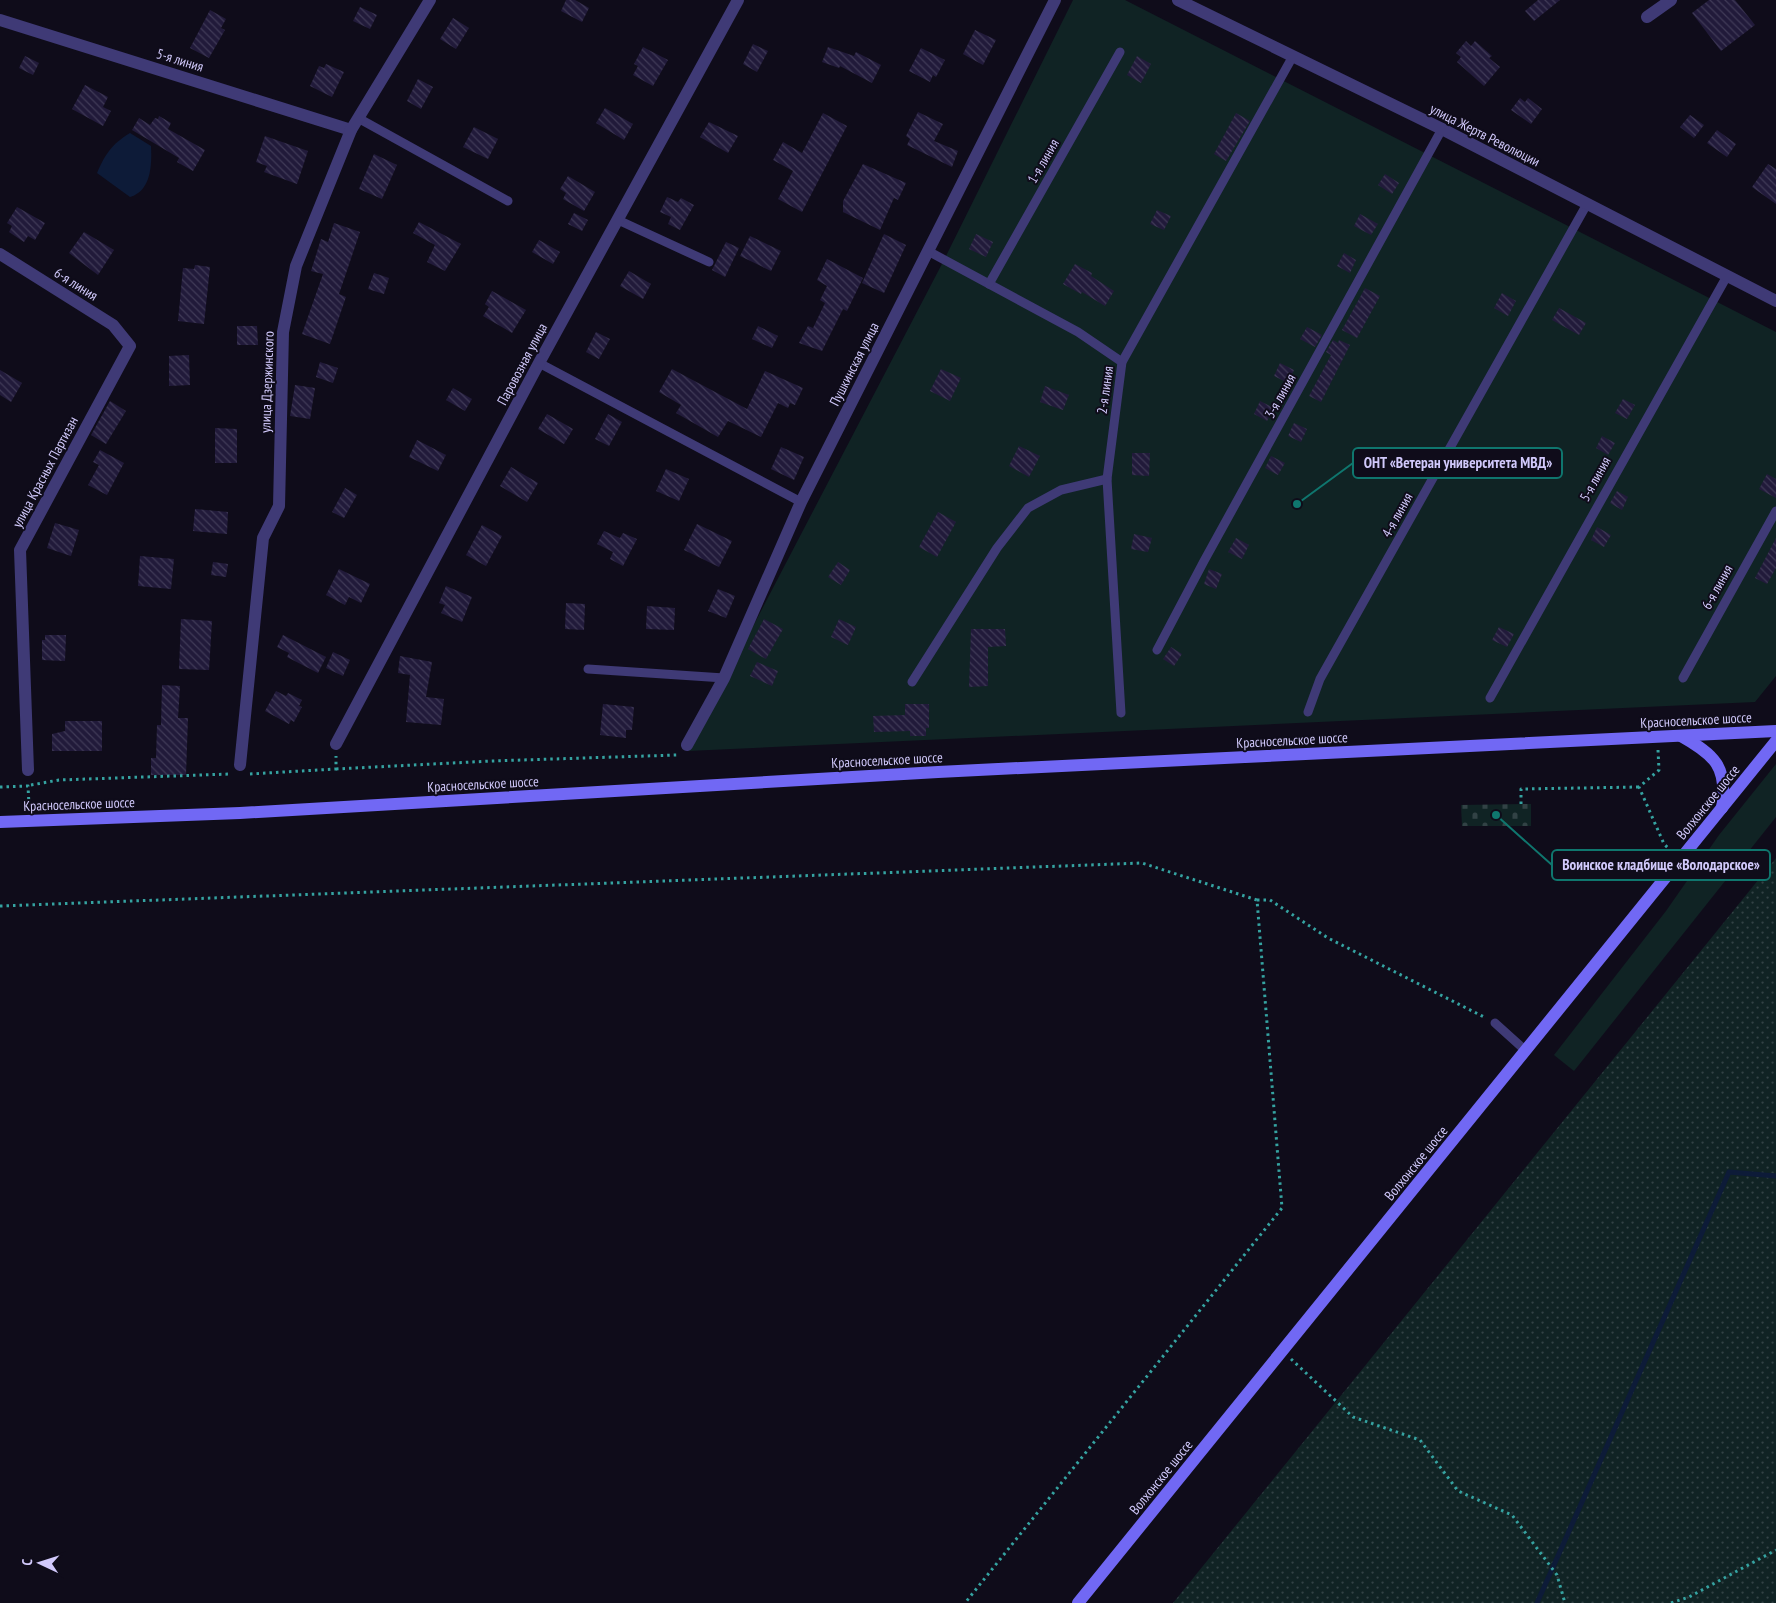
<svg xmlns="http://www.w3.org/2000/svg" width="1776" height="1603" viewBox="0 0 1776 1603" font-family="'PT Sans Narrow',sans-serif">
	<defs>
		<pattern id="cemetery-stones" width="16" height="16" patternUnits="userSpaceOnUse" patternTransform="scale(1.25)"><rect width="16" height="16" fill="#102324"/><path d="M2 7V4a2 2 0 0 1 4 0v3zM10 15v-3a2 2 0 0 1 4 0v3z" fill="#324245"/></pattern>
		<pattern id="park-dots" width="8" height="8" patternUnits="userSpaceOnUse" patternTransform="scale(1.25)"><rect width="8" height="8" fill="#102324"/><path d="M2 2h.1M6 6h.1" fill="none" stroke="#324245" stroke-width="1.8" stroke-linecap="round"/></pattern>
		<pattern id="building-back-hatch" width="6" height="6" patternUnits="userSpaceOnUse" patternTransform="scale(1.25)"><rect width="6" height="6" fill="#211a3a"/><path d="M-1 5l2 2M0 0l6 6M5-1l2 2" fill="none" stroke="#403a57"/></pattern>
	</defs>
	<rect width="100%" height="100%" fill="#0f0c1a"/>
	<g fill="#102324">
		<polygon points="1073,0 1125,0 1776,332 1776,676 1755,702 688,751 944,260"/>
		<polygon points="1776,764 1776,817 1574,1071 1554,1055 1666,911 1719,835"/>
	</g>
	<polygon fill="url(#cemetery-stones)" points="1531,804 1531,826 1462,826 1461,805"/>
	<polygon fill="url(#park-dots)" points="1776,858 1776,1603 1173,1603"/>
	<path fill="#0d1b38" d="M 130,133 L 151,146 C 152,165 151,191 130,197 L 97,173 C 105,154 112,144 130,133 Z"/>
	<g fill="none" stroke-linecap="round" stroke-linejoin="round">
		<polyline stroke="#0d1b38" stroke-width="5" points="1537,1603 1729,1172 1776,1176"/>
	</g>
	<g fill="url(#building-back-hatch)">
		<polygon points="566,0 575,0 589,8 582,22 561,11"/>
		<polygon points="1538,0 1560,0 1534,21 1525,11"/>
		<polygon points="1709,0 1735,0 1755,25 1721,51 1692,13"/>
		<polygon points="360,7 377,15 370,29 353,21"/>
		<polygon points="210,10 226,19 221,28 225,30 209,58 190,48"/>
		<polygon points="453,18 469,28 456,49 440,39"/>
		<polygon points="975,30 996,40 983,65 963,54"/>
		<polygon points="1466,41 1471,46 1475,41 1492,56 1489,58 1500,67 1484,86 1457,62 1461,57 1456,53"/>
		<polygon points="753,44 768,51 757,72 743,64"/>
		<polygon points="643,47 668,60 653,86 633,75 638,66 634,64"/>
		<polygon points="828,47 854,56 856,52 881,65 872,83 840,66 839,68 822,62"/>
		<polygon points="921,48 945,60 936,77 933,75 930,82 909,71"/>
		<polygon points="25,56 39,63 33,75 19,68"/>
		<polygon points="1137,56 1151,64 1141,83 1127,75"/>
		<polygon points="326,64 344,72 332,97 310,86 319,66 324,68"/>
		<polygon points="418,79 433,87 421,109 407,101"/>
		<polygon points="85,85 108,97 103,107 111,111 103,126 72,109"/>
		<polygon points="1520,98 1525,102 1528,98 1542,109 1531,124 1511,110"/>
		<polygon points="605,108 633,124 624,140 596,123"/>
		<polygon points="918,112 943,124 934,141 958,151 952,167 907,145 910,139 906,136"/>
		<polygon points="823,113 847,126 802,212 778,199 793,171 773,160 783,142 802,153"/>
		<polygon points="1236,113 1250,121 1226,161 1214,154"/>
		<polygon points="1690,115 1704,125 1694,138 1680,127"/>
		<polygon points="159,116 171,123 168,129 205,150 193,171 177,162 179,158 132,130 139,118 150,125 155,118 158,119"/>
		<polygon points="709,122 738,136 728,153 700,137"/>
		<polygon points="474,127 498,139 488,159 463,147"/>
		<polygon points="1717,130 1736,144 1727,157 1707,143"/>
		<polygon points="265,136 308,151 297,184 264,172 267,166 256,162"/>
		<polygon points="374,154 397,165 382,199 359,189"/>
		<polygon points="863,164 906,183 898,200 894,198 880,230 843,212 843,201"/>
		<polygon points="1768,164 1776,169 1776,204 1752,187"/>
		<polygon points="1385,174 1399,183 1392,194 1378,185"/>
		<polygon points="568,176 595,192 584,211 563,199 566,193 560,189"/>
		<polygon points="667,197 678,202 681,198 694,205 680,230 668,224 671,217 660,212"/>
		<polygon points="17,207 45,223 35,240 28,236 24,242 9,232 12,226 7,223"/>
		<polygon points="1157,210 1171,216 1164,230 1150,224"/>
		<polygon points="574,213 588,220 582,231 568,224"/>
		<polygon points="1360,214 1378,224 1371,235 1354,226"/>
		<polygon points="419,222 461,244 445,271 427,262 435,245 413,233"/>
		<polygon points="334,223 360,232 339,294 346,297 330,344 302,334 323,274 311,271 321,239 328,242"/>
		<polygon points="84,232 114,250 98,275 69,253"/>
		<polygon points="884,234 906,245 884,293 862,283"/>
		<polygon points="976,234 993,242 986,257 969,249"/>
		<polygon points="750,236 781,251 771,271 740,256"/>
		<polygon points="539,240 560,252 553,264 532,252"/>
		<polygon points="726,242 739,248 725,277 712,270"/>
		<polygon points="1344,253 1356,260 1350,273 1337,266"/>
		<polygon points="827,259 863,278 847,311 843,309 822,351 799,343 808,326 813,328 825,303 820,300 827,286 817,280"/>
		<polygon points="1075,264 1092,273 1091,276 1114,291 1105,306 1082,292 1081,294 1063,284"/>
		<polygon points="195,265 210,267 204,324 178,321 183,268 194,269"/>
		<polygon points="629,271 651,284 643,299 620,286"/>
		<polygon points="374,273 389,278 384,294 368,289"/>
		<polygon points="1365,288 1380,296 1357,338 1342,330"/>
		<polygon points="492,291 526,310 512,333 483,316 489,307 485,304"/>
		<polygon points="1502,293 1516,301 1508,316 1494,308"/>
		<polygon points="1559,308 1586,323 1579,335 1552,320"/>
		<polygon points="237,326 257,326 258,345 237,345"/>
		<polygon points="758,326 778,336 772,348 752,339"/>
		<polygon points="1307,327 1322,335 1315,347 1300,339"/>
		<polygon points="596,332 610,339 599,359 586,352"/>
		<polygon points="1333,340 1338,343 1339,340 1350,345 1321,402 1309,396 1331,355 1326,352"/>
		<polygon points="189,355 190,385 169,386 169,356"/>
		<polygon points="320,362 338,368 333,383 316,377"/>
		<polygon points="1280,363 1294,370 1288,383 1274,376"/>
		<polygon points="672,369 747,409 765,371 803,388 795,405 790,403 788,408 778,403 761,437 728,421 718,437 676,413 681,405 659,392"/>
		<polygon points="941,369 961,378 950,401 930,391"/>
		<polygon points="0,370 22,383 11,402 0,395"/>
		<polygon points="295,385 315,388 310,419 290,416"/>
		<polygon points="1045,386 1069,395 1063,410 1040,402"/>
		<polygon points="453,388 472,399 465,411 446,400"/>
		<polygon points="1623,399 1635,405 1627,419 1615,413"/>
		<polygon points="110,401 126,411 106,444 91,435"/>
		<polygon points="1260,401 1274,408 1267,421 1254,414"/>
		<polygon points="547,414 573,429 564,444 538,429"/>
		<polygon points="608,414 622,422 609,446 595,439"/>
		<polygon points="1294,423 1307,429 1301,442 1288,436"/>
		<polygon points="215,428 237,429 237,463 215,463"/>
		<polygon points="1602,436 1615,443 1608,455 1596,448"/>
		<polygon points="417,440 446,455 438,471 409,457"/>
		<polygon points="1019,446 1040,456 1029,477 1009,466"/>
		<polygon points="781,447 804,457 794,480 771,469"/>
		<polygon points="100,450 124,463 107,495 88,485 99,465 93,462"/>
		<polygon points="1132,453 1150,453 1149,476 1132,475"/>
		<polygon points="1271,456 1285,463 1278,475 1265,468"/>
		<polygon points="511,467 538,483 527,502 500,486"/>
		<polygon points="666,469 689,479 679,501 656,491"/>
		<polygon points="1767,474 1776,479 1776,498 1759,489"/>
		<polygon points="345,488 357,495 344,518 332,512"/>
		<polygon points="1617,491 1628,497 1622,510 1610,503"/>
		<polygon points="195,509 228,512 227,534 193,531"/>
		<polygon points="938,512 956,522 937,557 919,547"/>
		<polygon points="55,523 79,530 71,556 47,548"/>
		<polygon points="697,524 732,541 719,567 684,550"/>
		<polygon points="482,525 502,536 486,566 466,555"/>
		<polygon points="1597,527 1611,535 1604,547 1591,540"/>
		<polygon points="604,531 620,538 623,533 637,539 623,566 610,559 613,552 597,544"/>
		<polygon points="1134,534 1152,538 1148,552 1131,549"/>
		<polygon points="1236,538 1249,545 1242,559 1228,552"/>
		<polygon points="1776,538 1776,568 1767,584 1755,578"/>
		<polygon points="140,556 174,559 171,589 138,586"/>
		<polygon points="213,562 228,564 226,577 211,575"/>
		<polygon points="838,562 850,570 841,585 828,577"/>
		<polygon points="339,569 370,584 361,603 349,597 345,605 326,595"/>
		<polygon points="1209,569 1222,574 1216,589 1204,584"/>
		<polygon points="446,586 472,597 462,622 441,613 445,605 439,603"/>
		<polygon points="718,589 735,596 726,618 708,611"/>
		<polygon points="566,603 585,604 584,630 565,629"/>
		<polygon points="647,606 675,608 674,630 646,629"/>
		<polygon points="181,619 212,621 209,670 179,669"/>
		<polygon points="764,619 783,629 766,659 748,649"/>
		<polygon points="839,619 856,627 848,645 831,637"/>
		<polygon points="1499,627 1514,634 1507,647 1492,640"/>
		<polygon points="971,629 1005,629 1006,646 988,647 988,686 969,687"/>
		<polygon points="45,635 66,635 65,661 42,660 42,640 45,640"/>
		<polygon points="283,635 326,657 318,673 287,657 289,653 277,647"/>
		<polygon points="1171,647 1182,654 1174,666 1163,659"/>
		<polygon points="333,652 350,660 343,676 326,668"/>
		<polygon points="400,656 432,662 426,697 444,699 441,725 406,722 410,675 398,673"/>
		<polygon points="757,662 778,671 772,686 750,676"/>
		<polygon points="162,685 180,686 178,718 188,718 186,775 151,775 151,758 156,758 157,725 161,725"/>
		<polygon points="276,691 286,696 288,693 302,700 299,706 302,707 294,722 291,720 289,724 265,711"/>
		<polygon points="603,704 634,707 632,730 626,730 626,738 600,735"/>
		<polygon points="905,704 929,704 929,728 926,728 926,736 910,736 910,731 874,732 873,716 905,715"/>
		<polygon points="65,721 102,721 102,751 52,751 52,734 65,731"/>
	</g>
	<g fill="none" stroke-linecap="round" stroke-linejoin="round">
		<g stroke="#35a3a1" stroke-width="3" stroke-dasharray="2.5 4" stroke-linecap="butt">
			<polyline points="1658,750 1659,770 1639,787 1664,844 1669,849"/>
			<polyline points="336,769 491,761 677,755"/>
			<polyline points="250,774 336,769 336,756"/>
			<polyline points="31,785 59,780 230,774"/>
			<polyline points="0,787 28,786 29,805 26,805"/>
			<polyline points="1521,804 1521,789 1639,787"/>
			<polyline points="1257,900 1270,900 1328,938 1486,1018"/>
			<polyline points="0,906 1142,863 1257,900 1282,1208 965,1603"/>
			<polyline points="1291,1359 1353,1417 1420,1440 1458,1491 1512,1515 1557,1575 1565,1603"/>
			<polyline points="1671,1603 1689,1597 1776,1550"/>
		</g>
		<g stroke="#3f3a76" stroke-width="9">
			<polyline points="358,118 508,201"/>
			<polyline points="618,220 709,262"/>
			<polyline points="928,251 1078,332 1122,362"/>
			<polyline points="989,284 1120,52"/>
			<polyline points="539,363 801,502"/>
			<polyline points="1157,650 1204,561 1442,129"/>
			<polyline points="588,669 724,678"/>
			<polyline points="1683,678 1776,511"/>
			<polyline points="912,682 997,548 1028,508 1061,490 1107,479"/>
			<polyline points="1490,698 1727,276"/>
			<polyline points="1308,712 1320,679 1587,204"/>
			<polyline points="1121,713 1107,479 1122,362 1293,56"/>
			<polyline points="1495,1023 1526,1051"/>
		</g>
		<g stroke="#3f3a76" stroke-width="12">
			<polyline points="1178,0 1442,129 1776,301"/>
			<polyline points="1647,17 1671,0"/>
			<polyline points="0,20 351,130"/>
			<polyline points="0,254 113,325 130,346 20,550 28,770"/>
			<polyline points="336,744 539,363 738,0"/>
			<polyline points="687,745 724,678 801,502 1055,0"/>
			<polyline points="240,765 263,538 279,506 283,332 296,266 351,130 430,0"/>
		</g>
		<g stroke="#7168f4" stroke-width="12">
			<path d="M 1681,736 C 1715,755 1728,767 1722,808"/>
			<polyline points="0,822 240,813 938,772 1776,731"/>
			<polyline points="1078,1603 1776,741"/>
		</g>
	</g>
	<g text-anchor="middle" stroke-width="4" stroke-linejoin="round" paint-order="stroke">
		<g font-size="14" fill="#d1c9fb" stroke="#0f0c1a">
			<text transform="translate(180 60) rotate(17)" y="5">5-я линия</text>
			<text transform="translate(1485 135) rotate(27)" y="5">улица Жертв Революции</text>
			<text transform="translate(1043 161) rotate(-60)" y="5">1-я линия</text>
			<text transform="translate(76 284) rotate(32)" y="5">6-я линия</text>
			<text transform="translate(522 364) rotate(-62)" y="5">Паровозная улица</text>
			<text transform="translate(854 364) rotate(-63)" y="5">Пушкинская улица</text>
			<text transform="translate(267 382) rotate(-88)" y="5">улица Дзержинского</text>
			<text transform="translate(1105 390) rotate(-82)" y="5">2-я линия</text>
			<text transform="translate(1280 396) rotate(-61)" y="5">3-я линия</text>
			<text transform="translate(45 472) rotate(-62)" y="5">улица Красных Партизан</text>
			<text transform="translate(1595 479) rotate(-61)" y="5">5-я линия</text>
			<text transform="translate(1397 515) rotate(-61)" y="5">4-я линия</text>
			<text transform="translate(1717 587) rotate(-61)" y="5">6-я линия</text>
			<text transform="translate(1696 720) rotate(-3)" y="5">Красносельское шоссе</text>
			<text transform="translate(1292 740) rotate(-3)" y="5">Красносельское шоссе</text>
			<text transform="translate(887 760) rotate(-3)" y="5">Красносельское шоссе</text>
			<text transform="translate(483 784) rotate(-3)" y="5">Красносельское шоссе</text>
			<text transform="translate(1708 802) rotate(-51)" y="5">Волхонское шоссе</text>
			<text transform="translate(79 804) rotate(-2)" y="5">Красносельское шоссе</text>
			<text transform="translate(1416 1163) rotate(-51)" y="5">Волхонское шоссе</text>
			<text transform="translate(1161 1477) rotate(-51)" y="5">Волхонское шоссе</text>
		</g>
	</g>
	<path fill="none" stroke="#0f766e" stroke-width="2" d="M1297 504L1353 463M1496 815L1552 865"/>
	<g fill="#0f766e" stroke="#0f0c1a" stroke-width="2">
		<circle cx="1297" cy="504" r="5"/>
		<circle cx="1496" cy="815" r="5"/>
	</g>
	<g fill="#0f0c1a" stroke="#0f766e" stroke-width="2">
		<rect x="1353" y="448" width="209" height="30" rx="5"/>
		<rect x="1552" y="850" width="218" height="30" rx="5"/>
	</g>
	<g font-size="15" text-anchor="middle" font-weight="bold" fill="#d1c9fb">
		<text x="1458" y="468">ОНТ «Ветеран университета МВД»</text>
		<text x="1661" y="870">Воинское кладбище «Володарское»</text>
	</g>
	<g transform="translate(40 1563) rotate(274)" stroke="#0f0c1a" stroke-width="4" paint-order="stroke">
	<path d="M0-4L9 19L0 12L-9 19Z" fill="#d1c9fb"/>
	<text y="-8" font-size="14" font-weight="bold" text-anchor="middle" fill="#d1c9fb">С</text>
	</g>
</svg>
